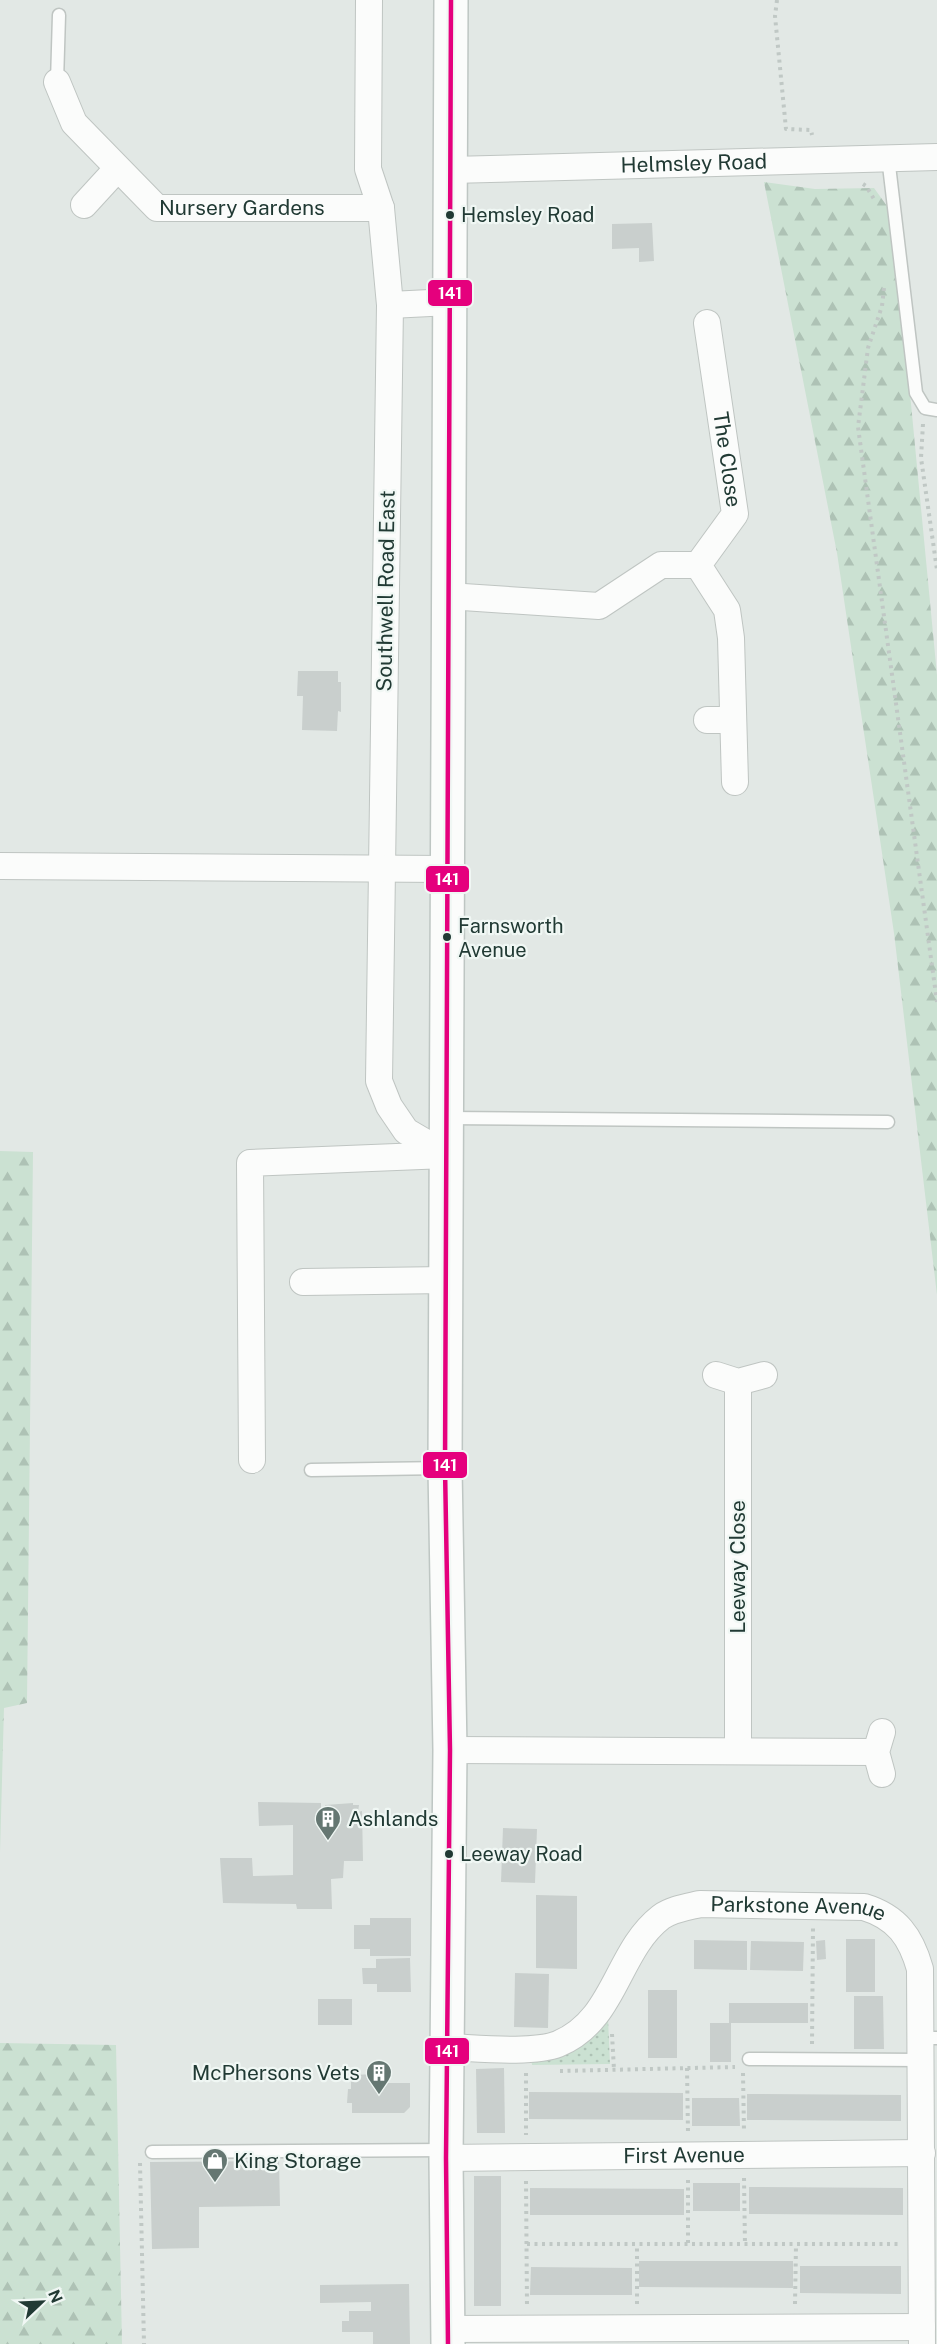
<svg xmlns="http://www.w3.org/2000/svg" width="937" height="2344" viewBox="0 0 937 2344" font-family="'Public Sans',sans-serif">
	<defs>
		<pattern id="grass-dots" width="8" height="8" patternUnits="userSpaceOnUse" patternTransform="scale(1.5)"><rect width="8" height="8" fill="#cbe1d2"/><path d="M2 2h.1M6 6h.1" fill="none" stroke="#aec2b5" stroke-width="1.8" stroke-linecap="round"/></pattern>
		<pattern id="forest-firs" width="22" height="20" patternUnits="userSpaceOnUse" patternTransform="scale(1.5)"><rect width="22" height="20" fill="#cbe1d2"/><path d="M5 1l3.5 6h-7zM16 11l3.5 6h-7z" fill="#aec2b5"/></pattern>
	</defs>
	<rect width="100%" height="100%" fill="#e2e8e5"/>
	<path fill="url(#grass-dots)" d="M 608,2018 L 610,2064 L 532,2065 L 531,2057 C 572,2055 580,2047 608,2018 Z"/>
	<g fill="url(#forest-firs)">
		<polygon points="764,182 815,189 874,188 887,206 900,289 937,675 937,1295 894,933 837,553"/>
		<polygon points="0,1151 33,1152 27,1703 4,1708 0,1853"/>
		<polygon points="0,2043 116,2045 122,2344 0,2344"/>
	</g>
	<g fill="#c9cfcd">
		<polygon points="652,223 654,261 639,262 639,248 612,249 612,224"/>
		<polygon points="298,671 338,671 338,682 341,682 341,712 338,711 337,731 302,730 303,696 297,696"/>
		<polygon points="258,1802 321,1803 321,1821 325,1821 325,1805 353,1803 353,1805 359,1805 358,1812 362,1811 363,1861 344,1861 343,1878 331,1879 332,1909 297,1909 296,1904 223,1903 220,1858 252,1858 253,1876 293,1875 293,1825 259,1826"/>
		<polygon points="503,1828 537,1829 535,1883 501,1882"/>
		<polygon points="536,1895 577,1896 577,1969 536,1968"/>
		<polygon points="370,1918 411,1918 411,1956 370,1956 370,1949 354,1949 354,1925 370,1925"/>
		<rect x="846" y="1939" width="29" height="53"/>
		<polygon points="694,1940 747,1941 747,1970 694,1969"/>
		<polygon points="825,1940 826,1959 817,1960 816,1941"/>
		<polygon points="751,1941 804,1942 803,1971 750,1970"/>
		<polygon points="410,1958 411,1992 377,1992 377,1984 363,1984 362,1968 376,1968 376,1959"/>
		<polygon points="515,1973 549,1974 548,2028 514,2027"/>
		<rect x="648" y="1990" width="29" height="68"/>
		<polygon points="854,1996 883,1996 884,2049 854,2049"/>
		<rect x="318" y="1999" width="34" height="26"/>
		<polygon points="729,2003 808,2003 808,2023 731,2023 731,2062 710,2062 710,2023 729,2023"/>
		<polygon points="504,2068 505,2133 477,2133 476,2069"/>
		<polygon points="377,2074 377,2083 410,2083 410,2107 404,2113 352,2113 352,2103 347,2103 348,2089 351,2089 351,2075"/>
		<polygon points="529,2092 683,2093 683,2120 529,2119"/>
		<polygon points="747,2094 901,2095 901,2121 747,2120"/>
		<polygon points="692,2098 739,2098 740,2126 692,2126"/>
		<polygon points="279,2161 280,2206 199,2207 199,2248 152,2249 150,2162"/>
		<rect x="474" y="2176" width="27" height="130"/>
		<rect x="693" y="2183" width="47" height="28"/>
		<polygon points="749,2187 903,2188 903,2215 749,2214"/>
		<polygon points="530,2188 684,2189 684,2215 530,2215"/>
		<polygon points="639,2261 793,2261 793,2288 639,2287"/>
		<polygon points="800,2266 901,2266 901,2294 800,2293"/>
		<polygon points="531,2267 632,2268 632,2295 530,2295"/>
		<polygon points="409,2284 410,2344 373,2344 373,2332 342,2332 342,2321 349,2321 349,2311 371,2311 371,2302 320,2303 320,2285"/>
	</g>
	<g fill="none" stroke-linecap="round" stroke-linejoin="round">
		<defs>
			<g id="service">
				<polyline points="57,82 59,15"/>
				<polyline points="888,157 916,393 925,408 937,410"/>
				<polyline points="448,1118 888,1122"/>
				<polyline points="311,1470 444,1468"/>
				<polyline points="921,2038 937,2038"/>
				<polyline points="749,2059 921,2060"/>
				<polyline points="152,2152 445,2150"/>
			</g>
			<g id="minor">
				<polyline points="369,0 368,169 381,208 390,305 379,1081 389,1106 406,1131 447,1155"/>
				<path id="s1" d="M 57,82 L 74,123 L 157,208 L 381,208"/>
				<path id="s2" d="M 451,170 L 937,157"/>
				<polyline points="84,205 117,169"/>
				<polyline points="390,305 450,302"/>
				<path id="s3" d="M 707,323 L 735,514 L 698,565 L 727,610 L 731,638 L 735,782"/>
				<polyline points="448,596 599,606 661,565 698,565"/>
				<polyline points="707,720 733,720"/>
				<polyline points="0,866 446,869"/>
				<polyline points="303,1282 446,1280"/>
				<polyline points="716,1375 738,1382 764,1375"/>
				<polyline points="738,1382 738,1751"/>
				<polyline points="252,1460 250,1163 446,1155"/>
				<polyline points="450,1750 876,1752"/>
				<polyline points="882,1774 876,1752 882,1732"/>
				<path id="s4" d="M 448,2047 C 476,2048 533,2054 558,2044 C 616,2020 616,1952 661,1917 C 672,1909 687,1907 700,1904 L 864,1907 C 897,1917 911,1937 920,1969 L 922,2344"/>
				<path id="s5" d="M 446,2158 L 922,2153"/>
				<polyline points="447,2329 922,2327"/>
			</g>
			<polyline id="secondary" points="448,2344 446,2158 450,1750 445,1468 451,0"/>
		</defs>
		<use href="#service" stroke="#bfc5c2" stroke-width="15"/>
		<use href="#minor" stroke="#bfc5c2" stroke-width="28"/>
		<use href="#secondary" stroke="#bec6c3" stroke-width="36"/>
		<g stroke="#c0c8c5" stroke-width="4" stroke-dasharray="3 4.5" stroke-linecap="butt">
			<polyline points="777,0 775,16 786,129 811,130 812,135"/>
			<polyline points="863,184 866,186 874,199"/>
			<polyline points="884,288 882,306 868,348 858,427 937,1002"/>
			<polyline points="923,424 921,458 937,570"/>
			<polyline points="612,2034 614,2070"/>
			<polyline points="812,2044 813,1928"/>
			<polyline points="687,2068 688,2133"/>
			<polyline points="560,2071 735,2067"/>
			<polyline points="526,2073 526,2135"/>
			<polyline points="743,2073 744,2132"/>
			<polyline points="140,2163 144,2344"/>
			<polyline points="744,2178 745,2245"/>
			<polyline points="688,2180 688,2245"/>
			<polyline points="526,2181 527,2306"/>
			<polyline points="527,2244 898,2244"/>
			<polyline points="637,2304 637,2245"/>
			<polyline points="795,2304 796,2245"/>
		</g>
		<use href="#service" stroke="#fbfcfb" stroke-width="12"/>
		<use href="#minor" stroke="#fbfcfb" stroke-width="26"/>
		<use href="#secondary" stroke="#fbfcfb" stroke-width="33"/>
		<defs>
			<polyline id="bus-1" points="448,2344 446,2158 450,1750 445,1468 451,0"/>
		</defs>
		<use href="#bus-1" stroke="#f0f7f4" stroke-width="9"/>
		<use href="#bus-1" stroke="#e5007d" stroke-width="4.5"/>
	</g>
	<defs>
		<symbol id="building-pin" viewBox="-11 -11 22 30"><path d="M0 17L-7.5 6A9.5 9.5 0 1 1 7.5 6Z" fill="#657772" stroke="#f0f7f4"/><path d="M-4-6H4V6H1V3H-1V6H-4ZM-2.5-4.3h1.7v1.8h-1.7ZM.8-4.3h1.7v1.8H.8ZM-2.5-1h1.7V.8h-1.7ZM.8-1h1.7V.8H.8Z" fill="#fff"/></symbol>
		<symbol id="shop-pin" viewBox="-11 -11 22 30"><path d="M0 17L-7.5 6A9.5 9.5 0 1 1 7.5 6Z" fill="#657772" stroke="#f0f7f4"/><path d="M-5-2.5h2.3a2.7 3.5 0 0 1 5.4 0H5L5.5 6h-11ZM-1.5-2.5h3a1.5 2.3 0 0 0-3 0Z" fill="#fff"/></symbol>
	</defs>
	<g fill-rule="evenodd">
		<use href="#building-pin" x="313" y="1804" width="30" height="40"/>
		<use href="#building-pin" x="364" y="2058" width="30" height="40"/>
		<use href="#shop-pin" x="200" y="2146" width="30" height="40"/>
	</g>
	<g fill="#213a34" stroke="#f0f7f4" stroke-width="2">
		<circle cx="450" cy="215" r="5"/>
		<circle cx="447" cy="937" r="5"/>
		<circle cx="449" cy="1854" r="5"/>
	</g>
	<g text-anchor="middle" stroke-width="4.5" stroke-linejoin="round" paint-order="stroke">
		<g font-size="20" fill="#213a34" stroke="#f0f7f4" text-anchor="start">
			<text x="461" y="222">Hemsley Road</text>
			<text x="458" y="933">Farnsworth<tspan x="458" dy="24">Avenue</tspan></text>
			<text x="460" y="1861">Leeway Road</text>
		</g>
		<g font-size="21" fill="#213a34" stroke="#f0f7f4">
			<text dy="7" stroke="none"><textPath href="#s2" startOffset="243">Helmsley Road</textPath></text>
			<text dy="7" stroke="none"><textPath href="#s1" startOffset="248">Nursery Gardens</textPath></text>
			<text dy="7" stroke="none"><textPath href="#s3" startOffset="138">The Close</textPath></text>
			<text transform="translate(386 591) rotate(-89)" y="7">Southwell Road East</text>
			<text transform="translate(738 1567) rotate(-90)" y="7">Leeway Close</text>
			<text dy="7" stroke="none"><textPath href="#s4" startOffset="417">Parkstone Avenue</textPath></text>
			<text dy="7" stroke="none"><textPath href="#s5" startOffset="238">First Avenue</textPath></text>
		</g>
		<g font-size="21" fill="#213a34" stroke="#f0f7f4" text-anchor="start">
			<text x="348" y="1826">Ashlands</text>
			<text x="360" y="2080" text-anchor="end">McPhersons Vets</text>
			<text x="234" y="2168">King Storage</text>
		</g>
	</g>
	<g stroke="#f0f7f4" stroke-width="2">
		<rect x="427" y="279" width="46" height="28" rx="6" fill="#e5007d"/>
		<rect x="425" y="865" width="45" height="28" rx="6" fill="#e5007d"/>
		<rect x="422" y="1451" width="46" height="28" rx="6" fill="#e5007d"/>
		<rect x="424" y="2037" width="46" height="28" rx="6" fill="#e5007d"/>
	</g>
	<g font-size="16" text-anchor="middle" font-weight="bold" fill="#fff">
		<text x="450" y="299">141</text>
		<text x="447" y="885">141</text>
		<text x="445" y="1471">141</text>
		<text x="447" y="2057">141</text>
	</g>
	<g transform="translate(42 2302) rotate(67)" stroke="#f0f7f4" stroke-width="4.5" paint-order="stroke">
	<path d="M0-4.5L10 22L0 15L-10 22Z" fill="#213a34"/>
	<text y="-9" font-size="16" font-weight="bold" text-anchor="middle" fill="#213a34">N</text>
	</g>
</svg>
